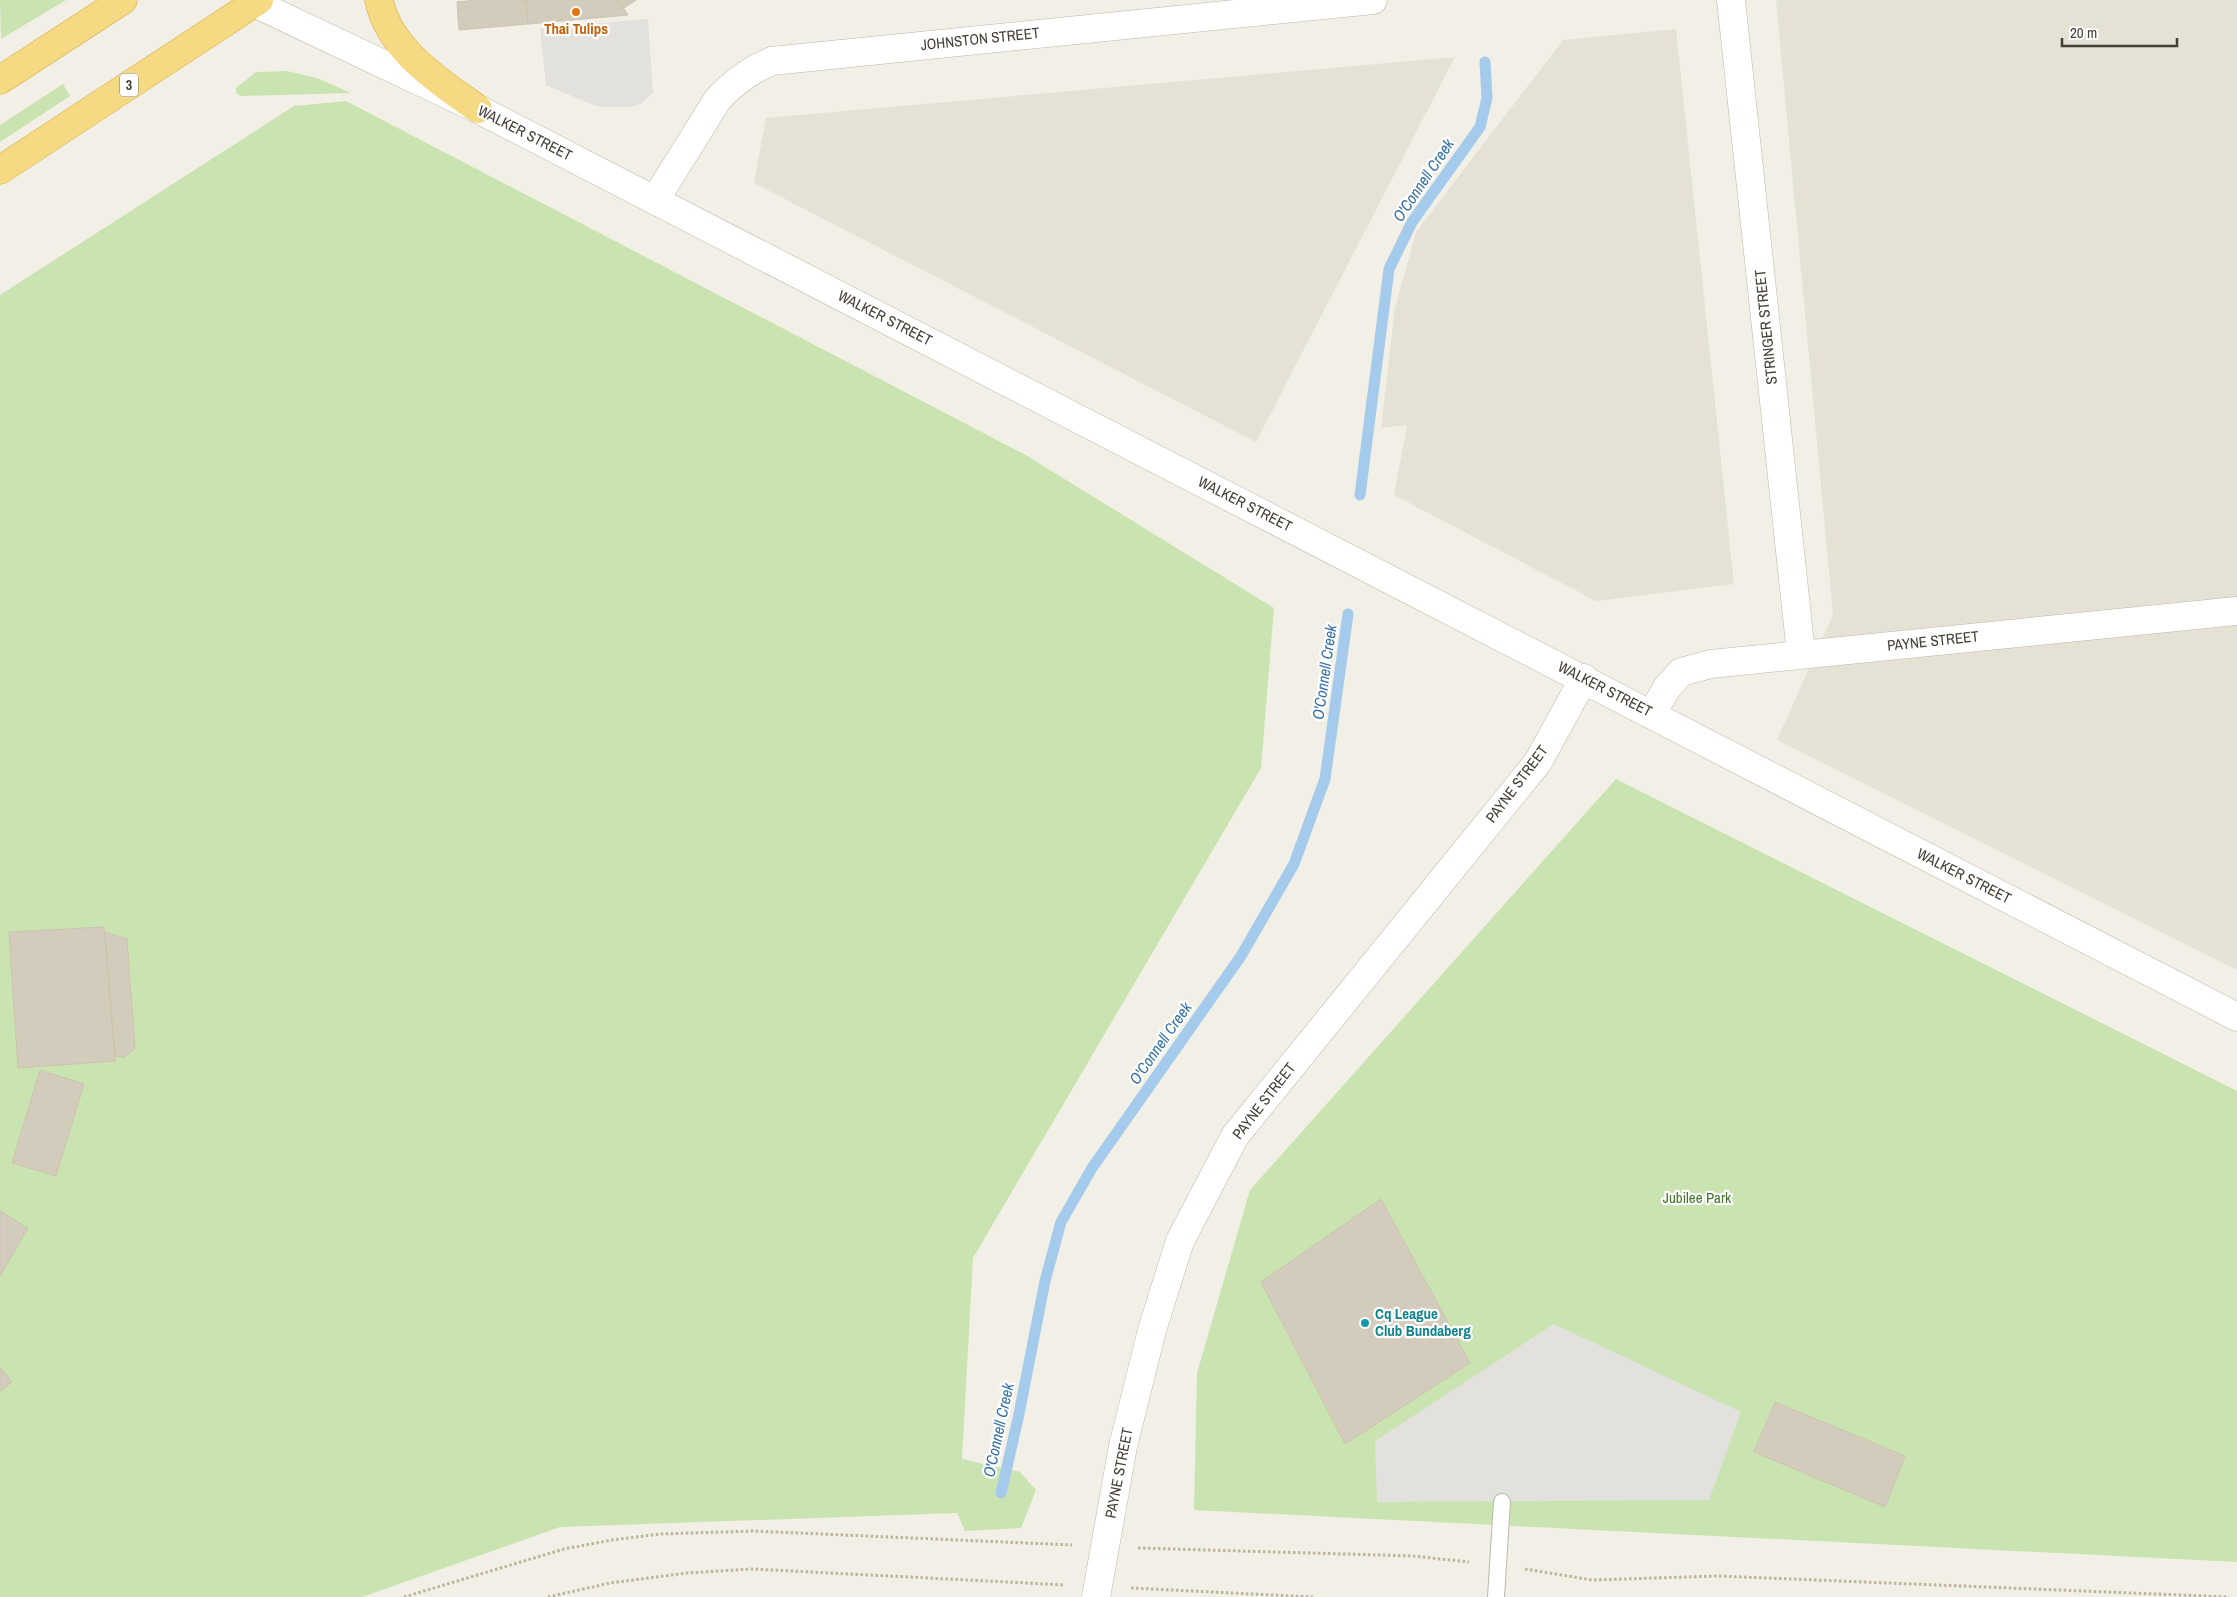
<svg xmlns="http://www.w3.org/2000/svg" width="2237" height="1597" viewBox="0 0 2237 1597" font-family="'Archivo Narrow',sans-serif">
	<rect width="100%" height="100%" fill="#f2efe6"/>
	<g fill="#e5e1d4">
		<polygon points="1776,0 2237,0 2237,970 1777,740 1833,615"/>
		<polygon points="1676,29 1734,584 1596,601 1394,495 1407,425 1381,428 1395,308 1416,232 1563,40"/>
		<polygon points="1455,57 1256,442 754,183 766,118"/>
	</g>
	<g fill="#cae4b1">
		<polygon points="0,0 66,0 1,39"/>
		<polygon points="287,71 317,78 351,93 241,96 236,93 236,88 256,72"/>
		<polygon points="63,84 70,96 0,142 0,125"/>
		<polygon points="346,101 1024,454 1274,608 1261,768 973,1258 962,1459 1020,1472 1036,1490 1021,1528 965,1531 957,1513 560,1527 362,1597 0,1597 0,295 294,106"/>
		<polygon points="1616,779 2237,1091 2237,1562 1194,1510 1197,1373 1250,1190"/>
	</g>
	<g fill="#e3e1de">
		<polygon points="648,19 653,93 640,104 630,107 604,107 593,105 546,85 540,28"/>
		<polygon points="1554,1324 1741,1412 1709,1500 1377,1502 1375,1441"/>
	</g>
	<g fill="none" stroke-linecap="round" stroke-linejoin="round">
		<g stroke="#a5cbec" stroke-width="11">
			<polyline points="1360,495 1389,269 1412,222 1480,127 1487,98 1485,62"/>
			<polyline points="1001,1493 1019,1414 1045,1281 1061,1222 1092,1168 1241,956 1294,864 1325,779 1348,614"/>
		</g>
	</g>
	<g fill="#d3cbbc" stroke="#cdc3b0">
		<polygon points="476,0 526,0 528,24 459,30 457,2"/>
		<polygon points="526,0 618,0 628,15 528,24"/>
		<polygon points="618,0 636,0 624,8"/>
		<polygon points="104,927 115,1061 18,1068 9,932"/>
		<polygon points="105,932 127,939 135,1048 125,1057 115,1056"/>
		<polygon points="40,1070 84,1084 56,1176 12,1163"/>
		<polygon points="1381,1199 1470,1363 1345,1444 1261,1282"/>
		<polygon points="0,1211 28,1228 0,1276"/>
		<polygon points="0,1367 12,1382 0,1391"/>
		<polygon points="1775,1402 1905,1456 1885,1507 1754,1452"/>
	</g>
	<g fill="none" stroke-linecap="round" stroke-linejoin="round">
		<defs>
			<polyline id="service" points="1496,1597 1502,1502"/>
			<g id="minor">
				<polyline points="1731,0 1801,654"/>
				<path d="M 655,200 L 718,99 C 734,82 750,70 772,61 L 1373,0"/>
				<polyline points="1652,713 1667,688 1681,672 1711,664 2237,611"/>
				<polyline points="1096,1597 1123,1446 1152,1330 1180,1241 1235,1136 1538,762 1584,678"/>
			</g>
			<polyline id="tertiary" points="248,0 478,109 2237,1017"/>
			<g id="trunk">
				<path d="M 379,0 C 389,50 439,81 478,109"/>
				<polyline points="0,80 123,0"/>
				<polyline points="0,170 259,0"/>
			</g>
		</defs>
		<use href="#service" stroke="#bdb7a9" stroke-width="18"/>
		<use href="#minor" stroke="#bdb7a9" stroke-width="29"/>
		<use href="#tertiary" stroke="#bdb7a9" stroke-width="29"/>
		<use href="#trunk" stroke="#d4a63e" stroke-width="29"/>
		<g stroke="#beb39b" stroke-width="3" stroke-dasharray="2.5 2.5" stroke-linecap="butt">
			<polyline points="1138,1548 1413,1556 1469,1562"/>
			<polyline points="1525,1569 1592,1580 1718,1576 2229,1597"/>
			<polyline points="1131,1588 1313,1597"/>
			<polyline points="404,1597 564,1549 612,1540 660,1534 753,1531 1072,1545"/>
			<polyline points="548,1597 610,1583 687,1573 752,1569 1065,1585"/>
		</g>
		<use href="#service" stroke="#fff" stroke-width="16"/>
		<use href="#minor" stroke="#fff" stroke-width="28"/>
		<use href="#tertiary" stroke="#fff" stroke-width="28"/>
		<use href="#trunk" stroke="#f6da83" stroke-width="28"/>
	</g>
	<circle fill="#e8710a" stroke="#fff" stroke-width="2" cx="576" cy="12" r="5"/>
	<circle fill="#0f9aa8" stroke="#fff" stroke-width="2" cx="1365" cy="1323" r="5"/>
	<g text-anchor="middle" stroke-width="4.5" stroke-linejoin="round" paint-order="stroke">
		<rect fill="#fff" stroke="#7c7972" stroke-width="1" x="120" y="73.5" width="18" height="23" rx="4"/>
		<g font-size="14" font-weight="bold" fill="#443f36">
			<text x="129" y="90">3</text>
		</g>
		<g font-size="15" font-weight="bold" fill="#c56008" stroke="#fff">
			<text x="576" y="34">Thai Tulips</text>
		</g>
		<g font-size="15" fill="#443f36" stroke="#fff">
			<text transform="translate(980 39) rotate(-6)" y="5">JOHNSTON STREET</text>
			<text transform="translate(525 133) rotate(27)" y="5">WALKER STREET</text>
			<text transform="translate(885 318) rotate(27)" y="5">WALKER STREET</text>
			<text transform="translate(1766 327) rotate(-96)" y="5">STRINGER STREET</text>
			<text transform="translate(1245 504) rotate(27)" y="5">WALKER STREET</text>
			<text transform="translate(1933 641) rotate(-6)" y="5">PAYNE STREET</text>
			<text transform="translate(1605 689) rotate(27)" y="5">WALKER STREET</text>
			<text transform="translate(1517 784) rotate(-53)" y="5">PAYNE STREET</text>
			<text transform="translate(1964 876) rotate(27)" y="5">WALKER STREET</text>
			<text transform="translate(1264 1101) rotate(-52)" y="5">PAYNE STREET</text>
			<text transform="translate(1119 1473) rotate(-79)" y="5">PAYNE STREET</text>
		</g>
		<g font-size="15" fill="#43722c" stroke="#fff">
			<text x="1697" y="1203">Jubilee Park</text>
		</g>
		<g font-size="15" font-weight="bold" fill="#0d838f" stroke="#fff" text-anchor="start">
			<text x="1375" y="1319">Cq League<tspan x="1375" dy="17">Club Bundaberg</tspan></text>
		</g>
		<g font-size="16" font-style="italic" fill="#3571a9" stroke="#fff">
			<text transform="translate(1423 180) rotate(-56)" y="6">O'Connell Creek</text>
			<text transform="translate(1324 672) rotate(-82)" y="6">O'Connell Creek</text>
			<text transform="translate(1160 1043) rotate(-55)" y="6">O'Connell Creek</text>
			<text transform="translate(998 1430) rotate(-78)" y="6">O'Connell Creek</text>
		</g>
	</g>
	<path d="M2062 38v8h115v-8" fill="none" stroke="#443f36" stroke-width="2.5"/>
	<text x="2070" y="38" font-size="15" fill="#443f36" stroke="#ffffff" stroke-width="4" paint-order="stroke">20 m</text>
</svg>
